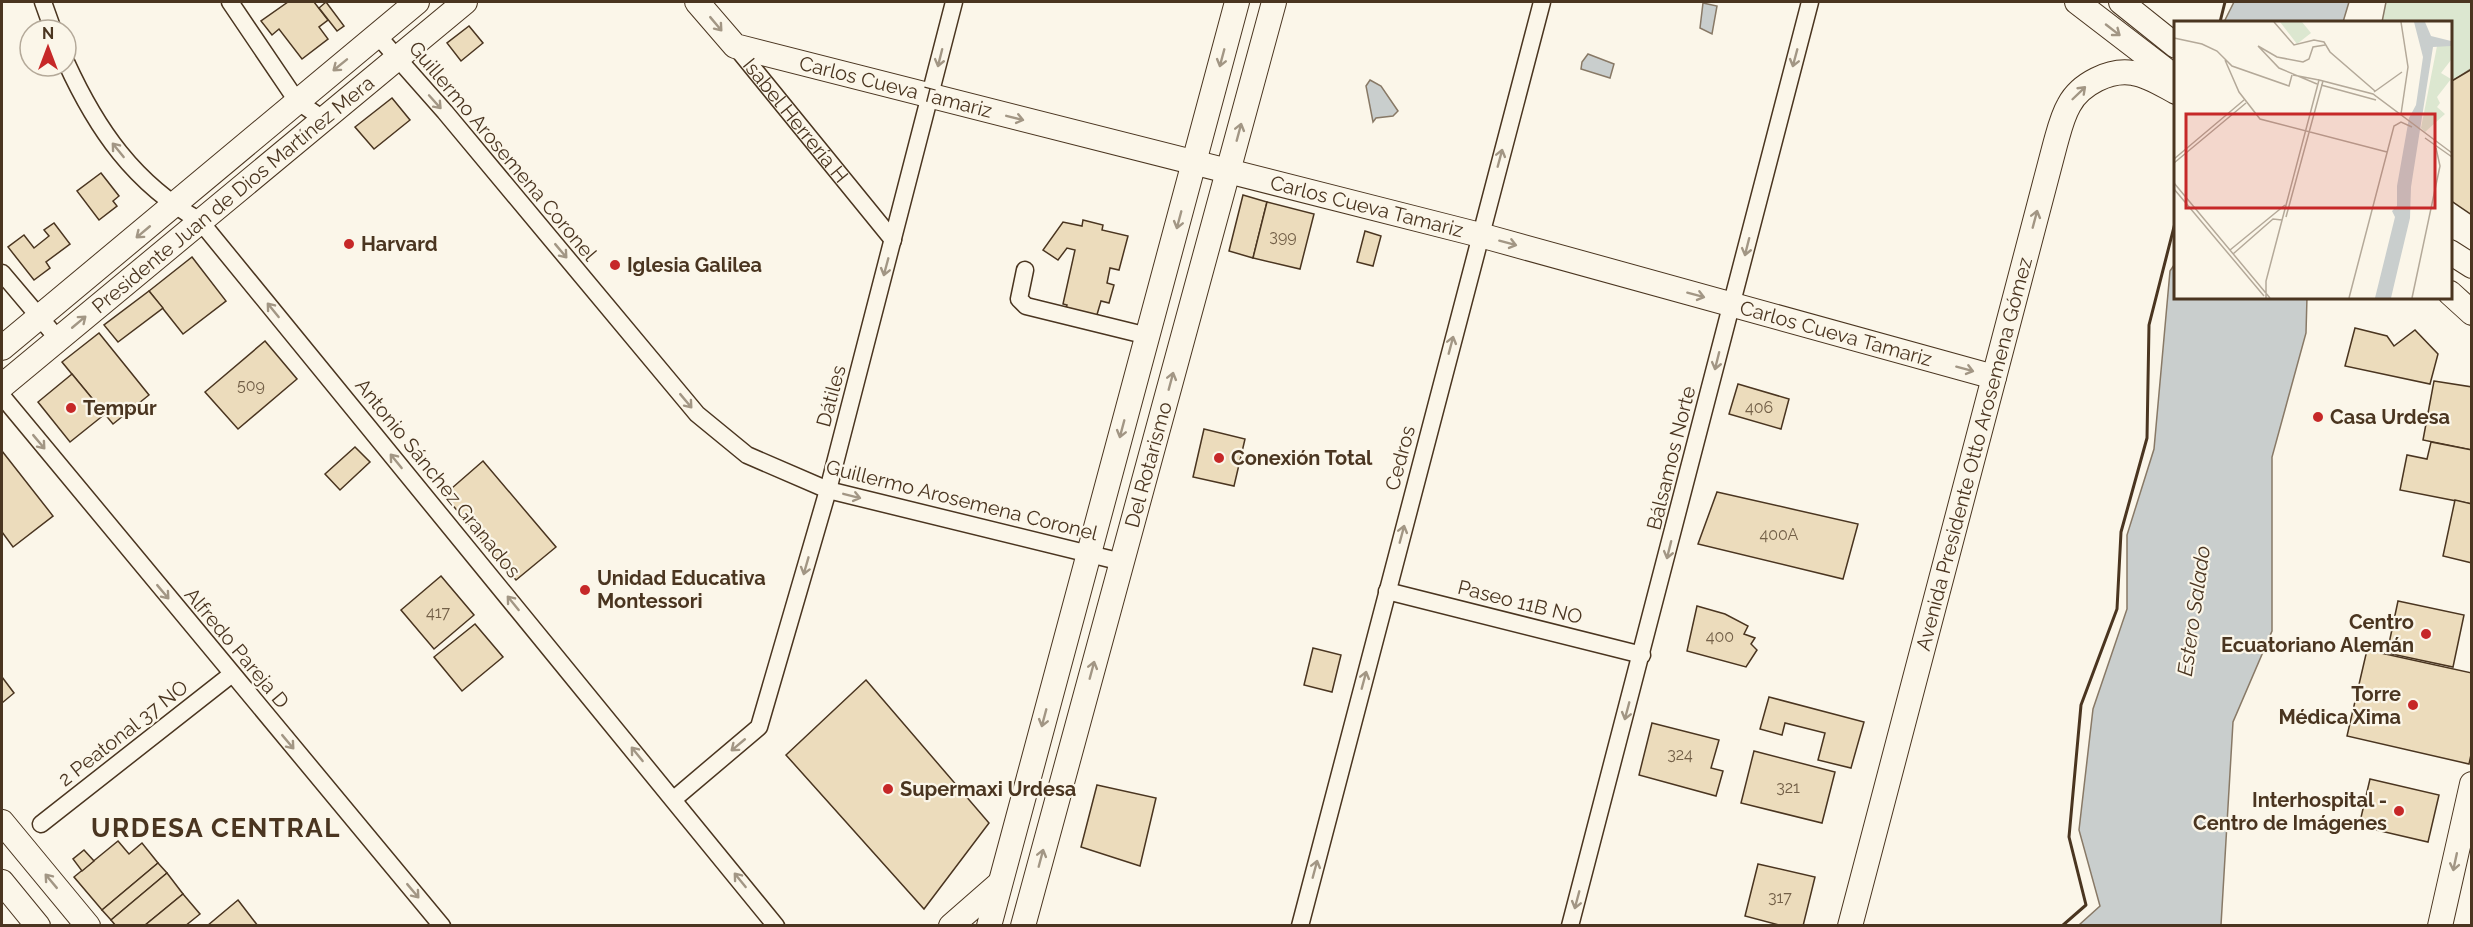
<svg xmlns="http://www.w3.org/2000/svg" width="2473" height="927" viewBox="0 0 2473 927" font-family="Raleway,sans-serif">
	<rect width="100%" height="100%" fill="#fbf6e9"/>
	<polygon fill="#dce7d0" stroke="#887966" stroke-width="1.5" points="2386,2 2471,2 2471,69 2451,82 2450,22 2382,22"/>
	<g fill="#c9cecd" stroke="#887966" stroke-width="1.5">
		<polygon points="2234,2 2349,2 2343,22 2224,22"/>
		<polygon points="1703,3 1717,6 1712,34 1700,28"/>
		<polygon points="1588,54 1614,64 1610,78 1581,69 1582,62"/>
		<polygon points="1370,80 1381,86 1398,111 1393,116 1376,118 1373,122 1366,86"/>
		<polygon points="2176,262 2176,297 2307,297 2306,333 2272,457 2272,631 2233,722 2221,925 2079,925 2100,906 2079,830 2093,709 2127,609 2127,535 2154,449 2170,271"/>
	</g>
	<g fill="#ecdcbc" stroke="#4a3520" stroke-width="1.5">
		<polygon points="288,2 314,2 328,20 319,27 328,39 302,59 279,29 272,35 261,21"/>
		<polygon points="326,2 344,26 337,31 319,8"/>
		<polygon points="469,26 483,43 461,61 447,43"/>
		<polygon points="2472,69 2472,215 2450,200 2450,82"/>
		<polygon points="392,98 410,120 374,149 355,127"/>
		<polygon points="101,173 119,196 113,201 117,206 99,220 77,191"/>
		<polygon points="1243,195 1267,202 1253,258 1229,251"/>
		<polygon points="1267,202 1314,214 1300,269 1253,258"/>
		<polygon points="1083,220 1103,225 1102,230 1128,236 1119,270 1110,268 1107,283 1114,285 1109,303 1101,301 1096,318 1065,311 1067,305 1063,304 1075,250 1067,248 1058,260 1043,250 1063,222 1082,226"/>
		<polygon points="54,223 70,244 46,262 50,268 34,280 8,247 24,235 34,248 49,236 44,230"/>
		<polygon points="1365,231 1381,236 1373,266 1357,262"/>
		<polygon points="192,257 226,301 183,334 149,291"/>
		<polygon points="149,291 163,308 118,342 104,325"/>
		<polygon points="2355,328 2387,336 2394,346 2415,330 2438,354 2430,384 2345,366"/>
		<polygon points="99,333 149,395 113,424 62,362"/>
		<polygon points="265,341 297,379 238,429 205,392"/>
		<polygon points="72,374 105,414 70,442 38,402"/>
		<polygon points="2434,381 2472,387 2472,450 2423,440"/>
		<polygon points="1738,384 1789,399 1781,429 1729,414"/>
		<polygon points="1204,429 1245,439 1234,486 1193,477"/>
		<polygon points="2431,442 2472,450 2472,504 2400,490 2407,455 2427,459"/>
		<polygon points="355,447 370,462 340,490 325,474"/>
		<polygon points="2,451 53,516 13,547 2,532"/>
		<polygon points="483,461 556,547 516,580 444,495"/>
		<polygon points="1717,492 1858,524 1843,579 1698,544"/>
		<polygon points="2455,500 2472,504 2472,563 2443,556"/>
		<polygon points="441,576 474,615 434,649 401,610"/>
		<polygon points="2398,601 2464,615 2453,667 2387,653"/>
		<polygon points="1697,606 1725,614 1748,626 1744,634 1755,638 1751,644 1757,650 1746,667 1687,651"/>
		<polygon points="475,624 503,657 462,691 434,657"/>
		<polygon points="1313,648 1341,655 1332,692 1304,685"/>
		<polygon points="2367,650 2472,673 2472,750 2469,764 2347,736"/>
		<polygon points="2,677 14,693 2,703"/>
		<polygon points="866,680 989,823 924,909 786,755"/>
		<polygon points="1769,697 1864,722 1851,768 1818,760 1825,733 1785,723 1782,735 1760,729"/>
		<polygon points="1652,723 1719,740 1711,768 1723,771 1716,796 1639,775"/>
		<polygon points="1754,751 1835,772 1822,823 1741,803"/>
		<polygon points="2370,779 2439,795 2428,842 2359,826"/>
		<polygon points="1097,785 1156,798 1140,866 1081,847"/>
		<polygon points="118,841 129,854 142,843 158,863 102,910 74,877"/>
		<polygon points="84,850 94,861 82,871 73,859"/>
		<polygon points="158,863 167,873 111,920 102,910"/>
		<polygon points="1758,864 1815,877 1803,926 1783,926 1745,916"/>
		<polygon points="167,873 183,894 144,926 116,926 111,920"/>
		<polygon points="183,894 200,914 185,926 144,926"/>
		<polygon points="238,900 258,926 207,926"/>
	</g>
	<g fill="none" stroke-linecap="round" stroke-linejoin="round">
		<defs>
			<g id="street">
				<polyline points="43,2 53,30"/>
				<polyline points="230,2 297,101 323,119"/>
				<polyline points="377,35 445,112 697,414 747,455 828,490 1122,562"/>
				<path id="s1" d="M 735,46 L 893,240"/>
				<path d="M 66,62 C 97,130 134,183 200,221 L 776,926"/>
				<polyline points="1025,270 1019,299 1026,306 1148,336"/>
				<polyline points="2,273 58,339"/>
				<polyline points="2,396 442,926"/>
				<polyline points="1387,591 1642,655"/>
				<polyline points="674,799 759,727 828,490 954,2"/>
				<polyline points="41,824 232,674"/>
				<polyline points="1300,926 1542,2"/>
				<polyline points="1570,926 1810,2"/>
			</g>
			<g id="secondary">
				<path id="s2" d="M 697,2 L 735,46 L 1480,235 L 1994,377"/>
				<polyline points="2077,2 2176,78"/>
				<polyline points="2121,2 2176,46"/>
				<polyline points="2450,252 2472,266"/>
				<polyline points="2450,293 2472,313"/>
				<polyline points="2,348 417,2"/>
				<path id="s3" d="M 2,386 L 465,2"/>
				<polyline points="2,822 88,926"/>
				<polyline points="2,882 38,926"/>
				<polyline points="951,926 999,884"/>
				<polyline points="989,926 1237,2"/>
				<path id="s4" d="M 1023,926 L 1274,2"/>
				<path id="s5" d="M 1850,926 L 2055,145 C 2059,131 2062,117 2069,105 C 2080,84 2110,69 2133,73 C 2148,75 2163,85 2176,92"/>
				<polyline points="2440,926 2472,784"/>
			</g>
		</defs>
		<use href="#street" stroke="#4a3520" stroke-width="19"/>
		<use href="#secondary" stroke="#4a3520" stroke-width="26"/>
		<use href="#street" stroke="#fbf6e9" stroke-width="16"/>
		<use href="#secondary" stroke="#fbf6e9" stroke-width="24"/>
		<g stroke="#4a3520" stroke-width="3">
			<polyline points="2220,22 2225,2"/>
			<polyline points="2062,926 2086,905 2069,837 2081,705 2117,609 2121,532 2147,438 2149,325 2176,219"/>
		</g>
	</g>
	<defs><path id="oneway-shaft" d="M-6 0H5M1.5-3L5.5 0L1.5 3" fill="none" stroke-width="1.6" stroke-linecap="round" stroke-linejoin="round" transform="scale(1.5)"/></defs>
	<g stroke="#a29684">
		<use href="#oneway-shaft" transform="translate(716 24) rotate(50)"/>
		<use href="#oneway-shaft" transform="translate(2113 30) rotate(38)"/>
		<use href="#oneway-shaft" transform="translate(940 58) rotate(104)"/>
		<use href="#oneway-shaft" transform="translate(1222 58) rotate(105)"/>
		<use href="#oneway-shaft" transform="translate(1795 58) rotate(105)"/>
		<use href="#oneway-shaft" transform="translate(340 65) rotate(141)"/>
		<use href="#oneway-shaft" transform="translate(2079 93) rotate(-44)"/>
		<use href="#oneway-shaft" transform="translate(435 102) rotate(48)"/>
		<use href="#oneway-shaft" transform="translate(1015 118) rotate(14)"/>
		<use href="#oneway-shaft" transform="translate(1239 132) rotate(-75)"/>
		<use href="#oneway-shaft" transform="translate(118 150) rotate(-129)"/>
		<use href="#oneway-shaft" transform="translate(1500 158) rotate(-75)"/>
		<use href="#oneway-shaft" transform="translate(2035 219) rotate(-75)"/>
		<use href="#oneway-shaft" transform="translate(1179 220) rotate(105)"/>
		<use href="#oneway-shaft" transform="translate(143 232) rotate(140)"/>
		<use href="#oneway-shaft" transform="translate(1508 243) rotate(15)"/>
		<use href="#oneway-shaft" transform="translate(1747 247) rotate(104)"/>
		<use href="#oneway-shaft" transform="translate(561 251) rotate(50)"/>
		<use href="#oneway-shaft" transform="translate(886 267) rotate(105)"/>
		<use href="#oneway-shaft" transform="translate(1696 295) rotate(15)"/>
		<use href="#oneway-shaft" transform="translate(273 310) rotate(-129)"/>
		<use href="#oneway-shaft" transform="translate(79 322) rotate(-40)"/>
		<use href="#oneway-shaft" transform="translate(1451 345) rotate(-75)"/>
		<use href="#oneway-shaft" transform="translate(1717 361) rotate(104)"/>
		<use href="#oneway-shaft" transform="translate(1965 369) rotate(15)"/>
		<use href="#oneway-shaft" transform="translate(1171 381) rotate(-75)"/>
		<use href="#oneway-shaft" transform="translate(686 401) rotate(50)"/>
		<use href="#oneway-shaft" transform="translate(1122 429) rotate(105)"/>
		<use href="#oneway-shaft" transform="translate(39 442) rotate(50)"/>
		<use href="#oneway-shaft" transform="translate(396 461) rotate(-129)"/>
		<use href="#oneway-shaft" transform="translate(852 496) rotate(14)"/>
		<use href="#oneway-shaft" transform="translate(1402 534) rotate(-75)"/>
		<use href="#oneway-shaft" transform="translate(1669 550) rotate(104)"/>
		<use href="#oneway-shaft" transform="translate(806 566) rotate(106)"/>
		<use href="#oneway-shaft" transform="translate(163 592) rotate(50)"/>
		<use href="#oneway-shaft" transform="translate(513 603) rotate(-129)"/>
		<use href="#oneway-shaft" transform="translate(1092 670) rotate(-75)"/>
		<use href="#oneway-shaft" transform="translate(1364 680) rotate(-75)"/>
		<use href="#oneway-shaft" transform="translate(1627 711) rotate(105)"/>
		<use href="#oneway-shaft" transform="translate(1044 718) rotate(105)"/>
		<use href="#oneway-shaft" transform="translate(288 742) rotate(50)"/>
		<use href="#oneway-shaft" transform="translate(738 745) rotate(140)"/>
		<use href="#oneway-shaft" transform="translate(637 754) rotate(-129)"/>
		<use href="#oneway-shaft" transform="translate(1041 858) rotate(-75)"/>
		<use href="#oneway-shaft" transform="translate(2455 862) rotate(102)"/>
		<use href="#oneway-shaft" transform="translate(1315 869) rotate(-75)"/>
		<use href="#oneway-shaft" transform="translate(740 880) rotate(-129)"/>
		<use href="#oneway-shaft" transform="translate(51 881) rotate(-130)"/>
		<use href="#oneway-shaft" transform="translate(413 891) rotate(50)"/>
		<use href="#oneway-shaft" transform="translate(1577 900) rotate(105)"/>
	</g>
	<g fill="#c62828" stroke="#fbf6e9" stroke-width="2">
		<circle cx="349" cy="244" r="6"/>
		<circle cx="615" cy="265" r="6"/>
		<circle cx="71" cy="408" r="6"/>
		<circle cx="2318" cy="417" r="6"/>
		<circle cx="1219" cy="458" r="6"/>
		<circle cx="585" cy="590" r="6"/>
		<circle cx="2426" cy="634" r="6"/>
		<circle cx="2413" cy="705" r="6"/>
		<circle cx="888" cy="789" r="6"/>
		<circle cx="2399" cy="811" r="6"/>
	</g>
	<g text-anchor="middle" stroke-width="4.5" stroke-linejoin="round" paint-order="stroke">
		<g font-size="16" fill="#725f47">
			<text x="1283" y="242">399</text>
			<text x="251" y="391">509</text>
			<text x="1759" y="413">406</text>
			<text x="1779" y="540">400A</text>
			<text x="438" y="618">417</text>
			<text x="1720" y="642">400</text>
			<text x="1680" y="760">324</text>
			<text x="1788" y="793">321</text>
			<text x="1780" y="903">317</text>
		</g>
		<g font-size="20" fill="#4a3520" stroke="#fbf6e9">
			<text dy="7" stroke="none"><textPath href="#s2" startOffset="224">Carlos Cueva Tamariz</textPath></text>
			<text dy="7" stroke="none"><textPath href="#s1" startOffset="96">Isabel Herrería H</textPath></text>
			<text transform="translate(503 151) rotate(50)" y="7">Guillermo Arosemena Coronel</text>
			<text dy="7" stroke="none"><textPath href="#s3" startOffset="300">Presidente Juan de Dios Martínez Mera</textPath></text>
			<text dy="7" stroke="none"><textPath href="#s2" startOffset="710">Carlos Cueva Tamariz</textPath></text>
			<text dy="7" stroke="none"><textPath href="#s2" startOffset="1196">Carlos Cueva Tamariz</textPath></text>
			<text transform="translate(831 396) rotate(-75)" y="7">Dátiles</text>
			<text dy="7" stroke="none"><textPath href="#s5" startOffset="488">Avenida Presidente Otto Arosemena Gómez</textPath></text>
			<text transform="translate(1400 458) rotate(-75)" y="7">Cedros</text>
			<text transform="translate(1671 458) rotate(-76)" y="7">Bálsamos Norte</text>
			<text dy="7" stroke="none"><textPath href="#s4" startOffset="478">Del Rotarismo</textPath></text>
			<text transform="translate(438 478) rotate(51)" y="7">Antonio Sánchez Granados</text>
			<text transform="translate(962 500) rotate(14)" y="7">Guillermo Arosemena Coronel</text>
			<text transform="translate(1520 602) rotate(14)" y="7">Paseo 11B NO</text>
			<text transform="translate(237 648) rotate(50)" y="7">Alfredo Pareja D</text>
			<text transform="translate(123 733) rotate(-38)" y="7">2 Peatonal 37 NO</text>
		</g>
		<g font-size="20" font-weight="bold" fill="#4a3520" stroke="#fbf6e9" text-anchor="start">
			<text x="361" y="251">Harvard</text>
			<text x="627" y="272">Iglesia Galilea</text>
			<text x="83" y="415">Tempur</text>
			<text x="2330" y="424">Casa Urdesa</text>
			<text x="1231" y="465">Conexión Total</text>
			<text x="597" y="585">Unidad Educativa<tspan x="597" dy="23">Montessori</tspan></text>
			<text x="2414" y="629" text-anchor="end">Centro<tspan x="2414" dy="23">Ecuatoriano Alemán</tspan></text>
			<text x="2401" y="701" text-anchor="end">Torre<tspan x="2401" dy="23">Médica Xima</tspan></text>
			<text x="900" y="796">Supermaxi Urdesa</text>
			<text x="2387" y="807" text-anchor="end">Interhospital -<tspan x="2387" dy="23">Centro de Imágenes</tspan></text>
		</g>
		<g font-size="21" font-style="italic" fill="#4a3520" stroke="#fbf6e9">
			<text transform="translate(2194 611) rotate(-82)" y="7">Estero Salado</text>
		</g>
		<g font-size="26" font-weight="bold" letter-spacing="1.5" fill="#4a3520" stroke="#fbf6e9">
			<text x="216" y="837">URDESA CENTRAL</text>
		</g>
	</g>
	<g transform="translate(2174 21)">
		<rect width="278" height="278" fill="#fbf6e9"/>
		<path d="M 106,1 L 128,1 L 137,12 L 123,23 ZM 263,25 L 277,25 L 277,39 L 267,52 L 277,58 L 263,76 L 266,82 L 263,86 L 271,93 L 251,111 L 247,107 Z" fill="#dce7d0"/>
		<path d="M 240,1 L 251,1 L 257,15 L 277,20 L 277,25 L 259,26 L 237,166 L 236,197 L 225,243 L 217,277 L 201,277 L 221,196 L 218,190 L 223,185 L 223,165 L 235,97 L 242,84 L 249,36 Z" fill="#c9cecd"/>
		<path fill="none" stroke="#b4a999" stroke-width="1.5" d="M 100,1 L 120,24 L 140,19 L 150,21 L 156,31 L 201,70M 227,1 L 234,46 L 227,93M 0,17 L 28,23 L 43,30 L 58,45 L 115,65 L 118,54M 84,25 L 103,36 L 129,41 L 135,38 L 139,26 L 151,24M 84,25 L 105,47 L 143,63M 51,39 L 65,71 L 86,98 L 213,131M 119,54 L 145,59M 147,64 L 202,79M 200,71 L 228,51M 251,117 L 278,136M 0,138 L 70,79M 0,142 L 72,82M 0,162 L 96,277M 0,168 L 90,275M 112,196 L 149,60M 56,229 L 111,184M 59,233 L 99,198 L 108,199M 92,277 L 92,260 L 145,59 L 199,73 L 278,132M 175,277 L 220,105 L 227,101 L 238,106M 238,277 L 266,145 L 262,127"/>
		<path fill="#c62828" fill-opacity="0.15" stroke="#c62828" stroke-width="3" d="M 12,93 L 261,93 L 261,187 L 12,187 Z"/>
		<rect width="278" height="278" fill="none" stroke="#4a3520" stroke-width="3"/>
	</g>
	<rect width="2473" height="927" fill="none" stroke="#4a3520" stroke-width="6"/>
	<g transform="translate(48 48)"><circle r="28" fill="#fbf6e9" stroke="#b4a999" stroke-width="1.5"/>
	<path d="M0-4.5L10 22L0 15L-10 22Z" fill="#c62828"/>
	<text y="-9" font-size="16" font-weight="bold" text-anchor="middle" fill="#4a3520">N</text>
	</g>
</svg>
